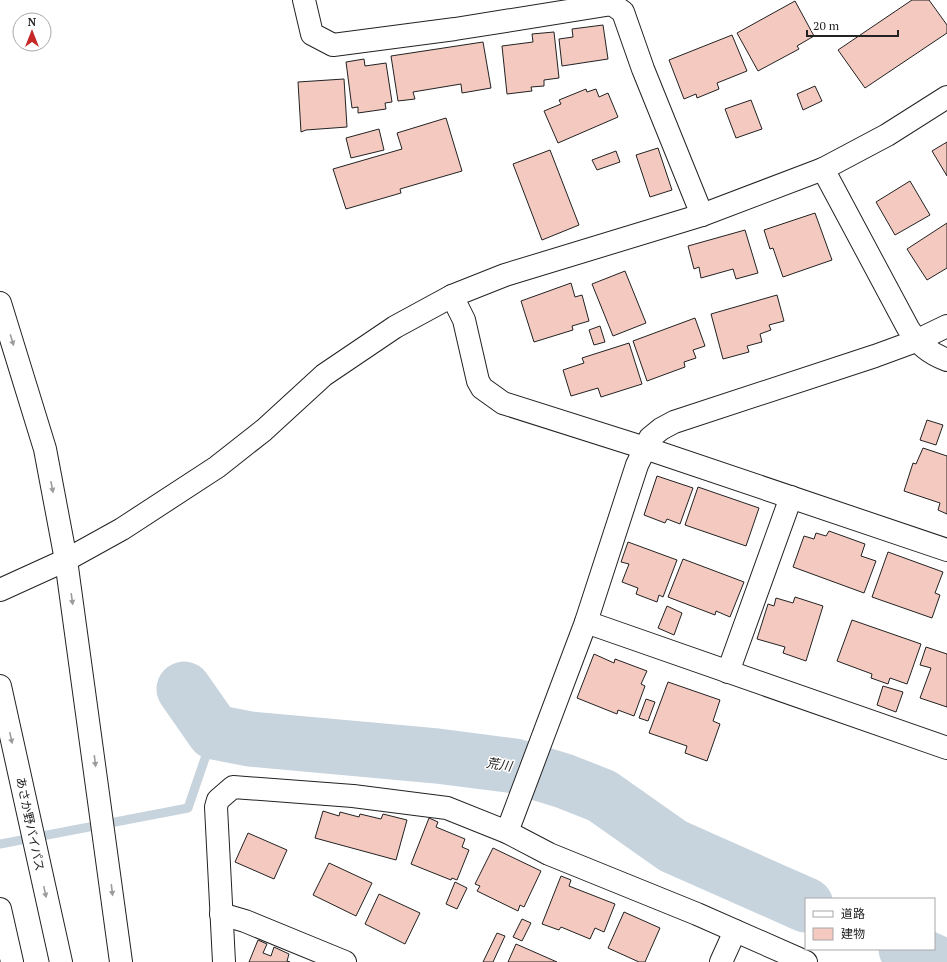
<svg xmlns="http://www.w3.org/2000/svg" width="947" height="962" viewBox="0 0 947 962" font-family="'PT Serif','Noto Sans JP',serif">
	<rect width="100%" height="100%" fill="#fff"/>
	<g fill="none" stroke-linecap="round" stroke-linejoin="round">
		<polyline stroke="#c7d3dd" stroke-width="9" points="0,844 188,808 214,732"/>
		<g stroke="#c7d3dd" stroke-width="55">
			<polyline points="184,689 214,732 250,739 437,756 515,766 564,781 602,796 673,846 806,905"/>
			<polyline points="906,949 935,962"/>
		</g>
	</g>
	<g fill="#f3c9c0" stroke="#222">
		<polygon points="912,0 929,0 947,25 947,33 865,88 838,50"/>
		<polygon points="795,1 814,36 797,46 799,49 758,71 737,33"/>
		<polygon points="603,25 608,59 562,66 559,39 573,37 572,29"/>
		<polygon points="554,32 559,78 544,80 544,86 531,87 532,91 507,94 502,46 533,42 532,34"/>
		<polygon points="732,35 747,71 717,83 719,89 697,98 696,94 684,99 669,60"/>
		<polygon points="483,42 491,88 462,93 461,84 413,92 415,99 398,101 391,56"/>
		<polygon points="364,59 365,66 386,63 392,102 385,103 386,109 358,113 358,107 352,108 346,62"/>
		<polygon points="344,79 347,127 306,130 301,132 298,82"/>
		<polygon points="815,86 822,101 803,110 797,94"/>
		<polygon points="586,89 587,92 596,89 599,97 608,93 618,117 558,143 544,111 561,104 559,100"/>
		<polygon points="751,100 762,129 736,138 725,109"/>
		<polygon points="446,118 462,171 400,189 401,193 346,209 333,169 402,149 397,133"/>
		<polygon points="379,129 384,150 351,158 346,138"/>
		<polygon points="947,142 947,176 932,151"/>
		<polygon points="658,148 672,190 650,197 636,155"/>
		<polygon points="550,150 579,225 542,240 513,164"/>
		<polygon points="616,151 620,162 597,170 592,160"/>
		<polygon points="910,181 930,215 895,235 876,202"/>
		<polygon points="815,213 832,260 783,277 773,248 770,249 764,230"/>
		<polygon points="947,223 947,268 927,280 907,249"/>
		<polygon points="745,230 758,273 736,279 733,269 701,278 699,267 694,269 688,246"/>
		<polygon points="625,271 646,323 613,336 592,284"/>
		<polygon points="571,283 575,297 582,295 589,321 572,326 573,330 534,342 521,301"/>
		<polygon points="777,295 784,321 769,325 771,330 760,334 762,342 747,346 749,352 723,359 711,314"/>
		<polygon points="695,318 705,346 693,350 696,358 684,362 685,367 647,381 633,341"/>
		<polygon points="600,326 605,342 594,345 589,330"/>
		<polygon points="629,343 642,384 601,397 598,388 571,396 563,370 584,363 582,358"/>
		<polygon points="927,420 943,425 936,445 920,440"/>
		<polygon points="923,448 947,456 947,514 938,510 940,503 904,491 913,463 916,464"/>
		<polygon points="657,476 693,488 680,524 667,519 665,523 644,515"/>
		<polygon points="698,487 759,508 746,546 685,525"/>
		<polygon points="829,531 865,544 861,556 876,561 864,593 793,567 804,536 814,539 816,533 826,536"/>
		<polygon points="628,542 677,560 663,597 659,595 657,602 636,594 638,588 622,582 629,564 621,562"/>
		<polygon points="888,552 943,572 935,593 940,595 932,618 872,597"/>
		<polygon points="683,559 744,582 730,617 716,611 715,615 668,597"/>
		<polygon points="795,597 823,606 806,661 783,653 785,647 757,639 768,604 774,606 776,598 793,603"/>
		<polygon points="667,606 682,613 674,635 658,628"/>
		<polygon points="852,620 921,644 907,684 890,678 888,684 871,678 872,674 837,661"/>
		<polygon points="926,647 947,654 947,707 920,698 931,668 920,665"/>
		<polygon points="594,654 614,663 615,659 647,671 641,684 645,686 634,716 618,710 617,714 577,698"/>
		<polygon points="668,682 720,700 713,721 720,724 707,761 685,753 687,746 649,733"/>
		<polygon points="883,686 903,692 896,712 877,705"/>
		<polygon points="646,699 655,702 648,721 639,718"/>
		<polygon points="323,811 339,816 340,812 359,817 360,814 381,819 383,814 407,820 396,860 315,838"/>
		<polygon points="429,818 438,822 436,827 465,839 462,847 469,850 457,880 452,878 451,880 411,864"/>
		<polygon points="248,833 287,850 274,879 235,862"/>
		<polygon points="493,848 541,871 524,907 520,905 518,911 477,891 480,886 475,884"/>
		<polygon points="329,863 372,883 356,916 313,895"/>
		<polygon points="561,876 571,880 569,886 615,904 604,932 595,928 590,939 561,927 559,930 542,924"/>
		<polygon points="455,882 467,888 457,909 446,904"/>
		<polygon points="379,894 420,913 405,944 365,924"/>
		<polygon points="624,912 660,928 645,962 639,962 608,948"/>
		<polygon points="522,919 531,923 522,941 513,937"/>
		<polygon points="497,933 505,936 493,962 483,962"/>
		<polygon points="258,940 267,944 263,953 271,956 274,947 289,954 287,961 290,962 249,962"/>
		<polygon points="516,944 557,962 508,962"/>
	</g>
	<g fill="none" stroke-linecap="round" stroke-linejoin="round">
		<defs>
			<g id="street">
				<polyline points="304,0 312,34 333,45 455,29 612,4 623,12 643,69 702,215"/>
				<path d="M 823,169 L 908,328 C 918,344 929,353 947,360"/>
				<polyline points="452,296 464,320 478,381 482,388 503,403 645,448 947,550"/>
				<polyline points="586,622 947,748"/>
				<polyline points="728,672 791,497"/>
				<polyline points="507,832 586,622 637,465 650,438 661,429 674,422 875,356 916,341 947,326"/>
				<polyline points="221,914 245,921 345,962"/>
				<polyline points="224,962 216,807 218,800 233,787 353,796 447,808 507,832 549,854 697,914 806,962"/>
				<polyline points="721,962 735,931"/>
			</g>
			<polyline id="secondary" points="0,590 66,560 122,529 217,467 264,430 324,375 395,327 452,296 505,275 702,215 823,169 887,135 947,97"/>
			<g id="highway">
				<polyline points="0,303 45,449 66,560 121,962"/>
				<polyline points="0,686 61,962"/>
				<polyline points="0,909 12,962"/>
			</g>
		</defs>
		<use href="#street" stroke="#222" stroke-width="24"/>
		<use href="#secondary" stroke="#222" stroke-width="24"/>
		<use href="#highway" stroke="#222" stroke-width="24"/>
		<use href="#street" stroke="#fff" stroke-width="22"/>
		<use href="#secondary" stroke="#fff" stroke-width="22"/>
		<use href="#highway" stroke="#fff" stroke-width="22"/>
	</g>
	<defs><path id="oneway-solid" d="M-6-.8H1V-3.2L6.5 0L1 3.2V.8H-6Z"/></defs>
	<g fill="#9c9c9c">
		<use href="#oneway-solid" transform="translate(12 340) rotate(73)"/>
		<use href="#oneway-solid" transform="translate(52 487) rotate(79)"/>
		<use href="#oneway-solid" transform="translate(72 599) rotate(82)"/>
		<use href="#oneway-solid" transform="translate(11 738) rotate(78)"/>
		<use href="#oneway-solid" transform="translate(95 761) rotate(83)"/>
		<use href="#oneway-solid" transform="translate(112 890) rotate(83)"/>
		<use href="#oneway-solid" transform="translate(45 892) rotate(78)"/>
	</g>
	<g text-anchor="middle" stroke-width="3" stroke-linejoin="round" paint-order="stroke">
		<g font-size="12" fill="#222" stroke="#fff">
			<text transform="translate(30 824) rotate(78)" y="4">あさか野バイパス</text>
		</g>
		<g font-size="13" font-style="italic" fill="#222" stroke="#fff">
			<text transform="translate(499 764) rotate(9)" y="5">荒川</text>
		</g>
	</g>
	<rect x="805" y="898" width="130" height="52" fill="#ffffff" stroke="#a7a7a7"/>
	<rect x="813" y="911" width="20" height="6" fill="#ffffff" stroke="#a7a7a7"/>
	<text x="841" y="918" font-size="12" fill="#222222">道路</text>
	<rect x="813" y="928" width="20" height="12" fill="#f3c9c0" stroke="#a7a7a7"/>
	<text x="841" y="938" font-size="12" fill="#222222">建物</text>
	<g transform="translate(32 32)"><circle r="19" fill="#ffffff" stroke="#a7a7a7"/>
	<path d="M0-3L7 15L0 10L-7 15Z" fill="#c62828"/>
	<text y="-6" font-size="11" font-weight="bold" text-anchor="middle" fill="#222222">N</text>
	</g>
	<path d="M807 30v6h91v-6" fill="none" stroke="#222222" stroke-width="2"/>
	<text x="813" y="30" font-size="12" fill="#222222" stroke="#ffffff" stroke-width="3" paint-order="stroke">20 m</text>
</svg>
